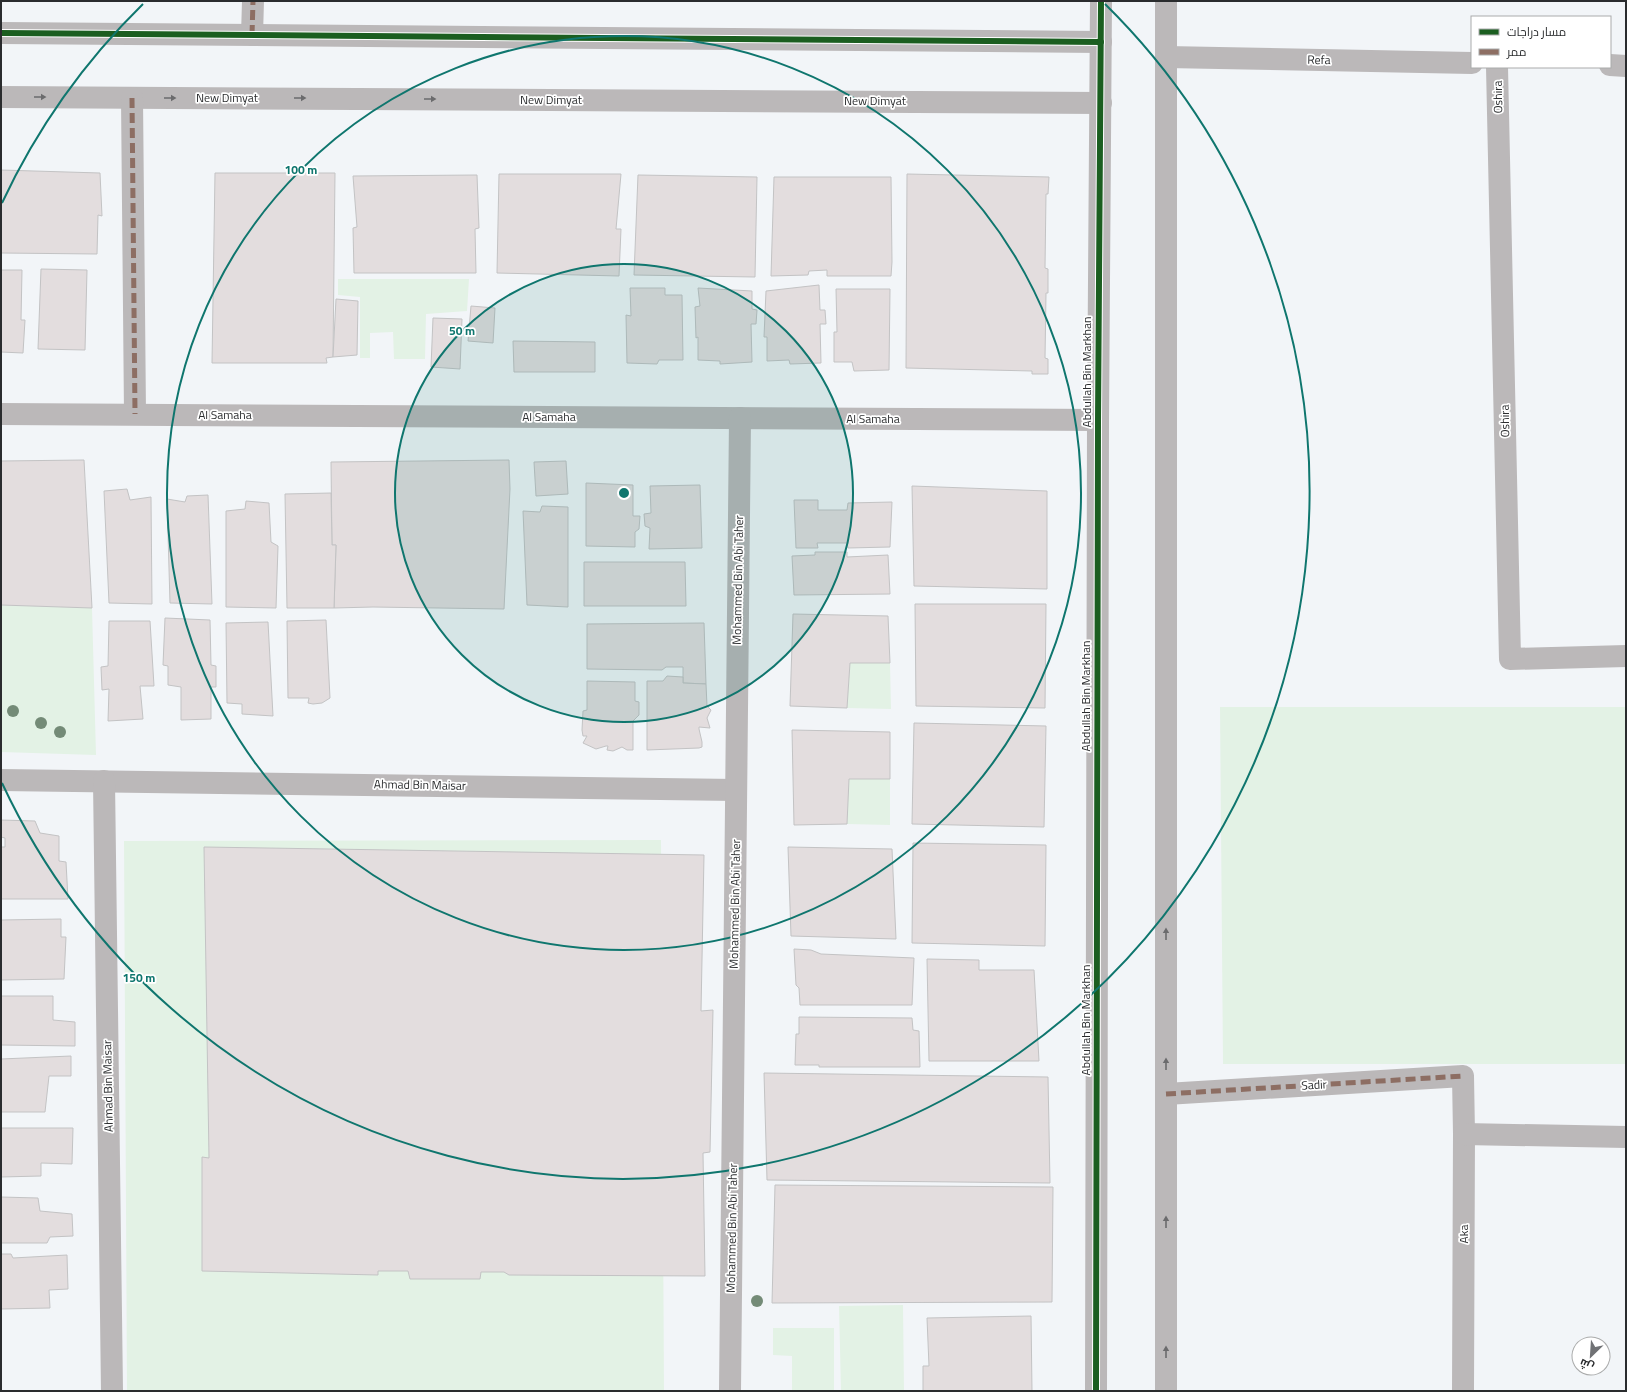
<svg xmlns="http://www.w3.org/2000/svg" width="1627" height="1392" viewBox="0 0 1627 1392" font-family="'Titillium Web',Cairo,sans-serif">
	<rect width="100%" height="100%" fill="#f2f5f8"/>
	<g fill="#e3f2e5">
		<polygon points="338,279 469,279 467,311 426,314 425,359 394,359 393,332 370,333 370,358 360,358 360,297 338,295"/>
		<polygon points="1,605 92,608 96,755 1,752"/>
		<polygon points="850,663 890,663 891,709 847,708"/>
		<polygon points="1220,707 1626,707 1626,1064 1223,1064"/>
		<polygon points="849,779 890,779 890,825 847,824"/>
		<polygon points="661,840 664,1391 127,1391 124,841"/>
		<polygon points="903,1305 904,1390 841,1391 839,1306"/>
		<polygon points="773,1328 834,1328 834,1390 792,1390 792,1356 773,1355"/>
	</g>
	<g fill="#e3ddde" stroke="#c3c3c4">
		<polygon points="1,170 100,173 102,216 98,215 97,254 1,253"/>
		<polygon points="215,173 335,173 333,357 326,358 327,363 212,363"/>
		<polygon points="499,174 621,174 616,229 621,229 619,276 497,273"/>
		<polygon points="907,174 1049,177 1048,194 1046,194 1045,268 1048,269 1048,293 1046,293 1045,358 1048,359 1048,374 1032,374 1032,371 906,368"/>
		<polygon points="477,175 479,228 475,229 476,273 354,273 353,228 357,227 353,176"/>
		<polygon points="638,175 757,177 755,277 634,275"/>
		<polygon points="774,177 891,177 892,262 891,276 827,276 827,270 809,271 808,275 771,276"/>
		<polygon points="41,269 87,270 85,350 38,349"/>
		<polygon points="1,270 22,270 21,320 25,320 23,353 1,352"/>
		<polygon points="819,285 820,310 825,310 826,324 820,324 821,363 790,364 789,360 767,361 767,337 764,337 766,291"/>
		<polygon points="630,288 665,288 665,295 682,295 683,360 659,360 657,364 627,363 626,315 631,316"/>
		<polygon points="698,288 752,291 752,309 757,310 756,324 751,324 752,362 720,364 720,361 698,360 698,337 696,338 695,307 700,306"/>
		<polygon points="836,289 890,289 889,370 854,371 852,362 834,362 834,332 837,332"/>
		<polygon points="336,299 358,301 357,355 333,357"/>
		<polygon points="471,306 495,308 493,343 468,341"/>
		<polygon points="433,318 462,319 460,369 431,367"/>
		<polygon points="513,341 595,342 595,372 514,372"/>
		<polygon points="84,460 92,608 1,605 1,461"/>
		<polygon points="509,460 510,489 504,609 373,607 334,608 336,545 332,545 331,462"/>
		<polygon points="566,461 568,494 536,496 534,462"/>
		<polygon points="586,483 633,485 633,516 640,516 639,529 635,532 635,547 586,546"/>
		<polygon points="700,485 702,548 649,549 650,528 645,526 644,514 651,513 650,486"/>
		<polygon points="912,486 1047,491 1047,589 914,586"/>
		<polygon points="127,489 130,500 151,497 152,604 109,603 104,491"/>
		<polygon points="331,493 332,545 336,545 334,608 287,608 285,494"/>
		<polygon points="208,495 212,604 170,603 167,499 185,502 187,496"/>
		<polygon points="794,500 818,500 818,510 847,510 848,503 892,502 890,547 848,548 847,543 817,543 818,548 796,548"/>
		<polygon points="246,501 269,503 271,542 278,546 276,608 226,607 226,511 245,509"/>
		<polygon points="542,506 568,507 568,607 527,605 523,511 540,512"/>
		<polygon points="815,552 847,552 847,557 888,555 890,594 794,595 792,556 815,555"/>
		<polygon points="584,562 685,562 686,606 584,606"/>
		<polygon points="915,604 1046,604 1045,708 916,706"/>
		<polygon points="793,614 888,616 890,663 850,663 847,708 790,706"/>
		<polygon points="165,618 210,620 211,665 216,666 216,687 211,687 211,719 181,720 181,687 168,685 168,666 163,665"/>
		<polygon points="326,620 330,698 322,703 313,704 308,703 309,698 288,698 287,621"/>
		<polygon points="109,621 150,621 154,686 140,686 143,719 108,721 109,689 102,690 101,667 108,666"/>
		<polygon points="268,622 273,716 242,714 242,704 227,703 226,623"/>
		<polygon points="704,623 706,684 683,683 683,667 666,667 662,670 587,669 587,624"/>
		<polygon points="667,676 683,677 683,683 706,684 707,706 711,710 707,718 710,728 699,727 699,729 702,742 702,747 699,748 647,750 647,681 663,681"/>
		<polygon points="587,681 635,682 635,701 639,702 639,715 633,721 633,750 627,750 622,747 613,751 607,750 608,746 606,746 596,749 583,743 587,736 583,736 582,730 583,711 587,710"/>
		<polygon points="914,723 1046,726 1044,827 912,824"/>
		<polygon points="792,730 890,732 890,779 849,779 847,824 794,825"/>
		<polygon points="1,820 35,821 40,833 59,836 59,861 66,862 68,899 1,899 1,847 5,847 5,838 1,837"/>
		<polygon points="913,843 1046,845 1045,946 912,943"/>
		<polygon points="204,847 704,855 701,1011 713,1010 710,1152 703,1153 705,1276 509,1275 504,1272 481,1272 480,1279 410,1279 408,1271 378,1271 378,1275 202,1271 202,1157 209,1158"/>
		<polygon points="788,847 892,849 896,939 791,936"/>
		<polygon points="61,919 61,937 66,937 64,979 1,980 1,920"/>
		<polygon points="794,949 811,950 821,954 914,958 912,1005 800,1005 799,988 796,985"/>
		<polygon points="927,959 979,960 979,970 1034,970 1039,1061 929,1061"/>
		<polygon points="1,996 53,996 53,1020 75,1022 75,1046 1,1045"/>
		<polygon points="799,1017 912,1018 913,1030 919,1031 920,1067 819,1067 819,1065 795,1065 796,1034 799,1034"/>
		<polygon points="71,1056 71,1076 49,1076 45,1112 1,1112 1,1059"/>
		<polygon points="764,1073 1048,1077 1050,1183 767,1180"/>
		<polygon points="1,1128 73,1128 72,1164 41,1163 41,1176 1,1177"/>
		<polygon points="775,1185 1053,1187 1052,1302 772,1303"/>
		<polygon points="1,1197 38,1198 40,1211 72,1214 73,1236 50,1237 47,1243 1,1243"/>
		<polygon points="1,1254 11,1254 13,1258 67,1255 68,1289 49,1290 50,1308 1,1309"/>
		<polygon points="1031,1316 1032,1391 923,1391 923,1366 929,1366 927,1318"/>
	</g>
	<g fill="none" stroke-linecap="round" stroke-linejoin="round">
		<g stroke="#bbb8b9" stroke-width="22">
			<polyline points="1,33 1101,42"/>
			<polyline points="252,35 253,1"/>
			<polyline points="1166,57 1472,63"/>
			<polyline points="1610,65 1626,66"/>
			<polyline points="1497,67 1510,659 1626,656"/>
			<polyline points="1,97 1101,103"/>
			<polyline points="132,98 135,414"/>
			<polyline points="1,414 1098,420"/>
			<polyline points="1,780 736,790"/>
			<polyline points="104,781 112,1391"/>
			<polyline points="1166,1094 1463,1076 1464,1134 1463,1391"/>
			<polyline points="1464,1134 1626,1137"/>
			<polyline points="730,1391 740,418"/>
			<polyline points="1096,1391 1098,420 1101,1"/>
			<polyline points="1166,1391 1166,1"/>
		</g>
		<g stroke="#8d6e63" stroke-width="5" stroke-dasharray="10 5" stroke-linecap="butt">
			<polyline points="252,35 253,1"/>
			<polyline points="132,98 135,414"/>
			<polyline points="1166,1094 1463,1076"/>
		</g>
		<defs>
			<g id="cycleway">
				<polyline points="1,33 1101,42"/>
				<polyline points="1096,1391 1098,420 1101,1"/>
			</g>
		</defs>
		<use href="#cycleway" stroke="#fff" stroke-width="8"/>
		<use href="#cycleway" stroke="#1b5e20" stroke-width="6"/>
	</g>
	<g fill="#748b77">
		<circle cx="13" cy="711" r="6"/>
		<circle cx="41" cy="723" r="6"/>
		<circle cx="60" cy="732" r="6"/>
		<circle cx="757" cy="1301" r="6"/>
	</g>
	<defs><path id="oneway-solid" d="M-6-.8H1V-3.2L6.5 0L1 3.2V.8H-6Z"/></defs>
	<g fill="#6b6b6d">
		<use href="#oneway-solid" transform="translate(40 97)"/>
		<use href="#oneway-solid" transform="translate(170 98)"/>
		<use href="#oneway-solid" transform="translate(300 98)"/>
		<use href="#oneway-solid" transform="translate(430 99)"/>
		<use href="#oneway-solid" transform="translate(1166 934) rotate(-90)"/>
		<use href="#oneway-solid" transform="translate(1166 1064) rotate(-90)"/>
		<use href="#oneway-solid" transform="translate(1166 1222) rotate(-90)"/>
		<use href="#oneway-solid" transform="translate(1166 1352) rotate(-90)"/>
	</g>
	<circle cx="624" cy="493" r="229" fill="#0f766e" fill-opacity=".12"/>
	<g fill="none" stroke="#0f766e" stroke-width="2">
		<circle cx="624" cy="493" r="229"/>
		<circle cx="624" cy="493" r="457"/>
		<path d="M2 203A686 686 0 0 1 143 4M1105 4A686 686 0 1 1 2 783"/>
	</g>
	<g text-anchor="middle" stroke-width="3.5" stroke-linejoin="round" paint-order="stroke">
		<g font-size="12" fill="#2a2c2e" stroke="#fff">
			<text transform="translate(1319 60) rotate(1)" y="4">Refa</text>
			<text transform="translate(1498 97) rotate(-91)" y="4">Oshira</text>
			<text x="227" y="102">New Dimyat</text>
			<text x="551" y="104">New Dimyat</text>
			<text x="875" y="105">New Dimyat</text>
			<text transform="translate(1087 372) rotate(-90)" y="4">Abdullah Bin Markhan</text>
			<text x="225" y="419">Al Samaha</text>
			<text x="549" y="421">Al Samaha</text>
			<text x="873" y="423">Al Samaha</text>
			<text transform="translate(1505 421) rotate(-91)" y="4">Oshira</text>
			<text transform="translate(738 580) rotate(-89)" y="4">Mohammed Bin Abi Taher</text>
			<text transform="translate(1086 696) rotate(-90)" y="4">Abdullah Bin Markhan</text>
			<text transform="translate(420 785) rotate(1)" y="4">Ahmad Bin Maisar</text>
			<text transform="translate(735 904) rotate(-89)" y="4">Mohammed Bin Abi Taher</text>
			<text transform="translate(1086 1020) rotate(-90)" y="4">Abdullah Bin Markhan</text>
			<text transform="translate(1314 1085) rotate(-3)" y="4">Sadir</text>
			<text transform="translate(108 1086) rotate(-91)" y="4">Ahmad Bin Maisar</text>
			<text transform="translate(732 1228) rotate(-89)" y="4">Mohammed Bin Abi Taher</text>
			<text transform="translate(1464 1234) rotate(-90)" y="4">Aka</text>
		</g>
	</g>
	<circle cx="624" cy="493" r="6" fill="#0f766e" stroke="#fff" stroke-width="2"/>
	<g font-size="12" text-anchor="middle" font-weight="bold" fill="#0f766e" stroke="#fff" stroke-width="3.5" stroke-linejoin="round" paint-order="stroke">
		<text x="301" y="174">100 m</text>
		<text x="462" y="335">50 m</text>
		<text x="139" y="982">150 m</text>
	</g>
	<rect width="1627" height="1392" fill="none" stroke="#2a2c2e" stroke-width="4"/>
	<rect x="1471" y="16" width="140" height="52" fill="#ffffff" stroke="#aaabab"/>
	<rect x="1479" y="29" width="20" height="6" fill="#1b5e20" stroke="#aaabab"/>
	<text x="1507" y="36" font-size="12" fill="#2a2c2e">مسار دراجات</text>
	<rect x="1479" y="49" width="20" height="6" fill="#8d6e63" stroke="#aaabab"/>
	<text x="1507" y="56" font-size="12" fill="#2a2c2e">ممر</text>
	<g transform="translate(1591 1356) rotate(205)"><circle r="19" fill="#ffffff" stroke="#aaabab"/>
	<path d="M0-3L7 15L0 10L-7 15Z" fill="#707275"/>
	<text y="-6" font-size="11" font-weight="bold" text-anchor="middle" fill="#2a2c2e">ش</text>
	</g>
</svg>
